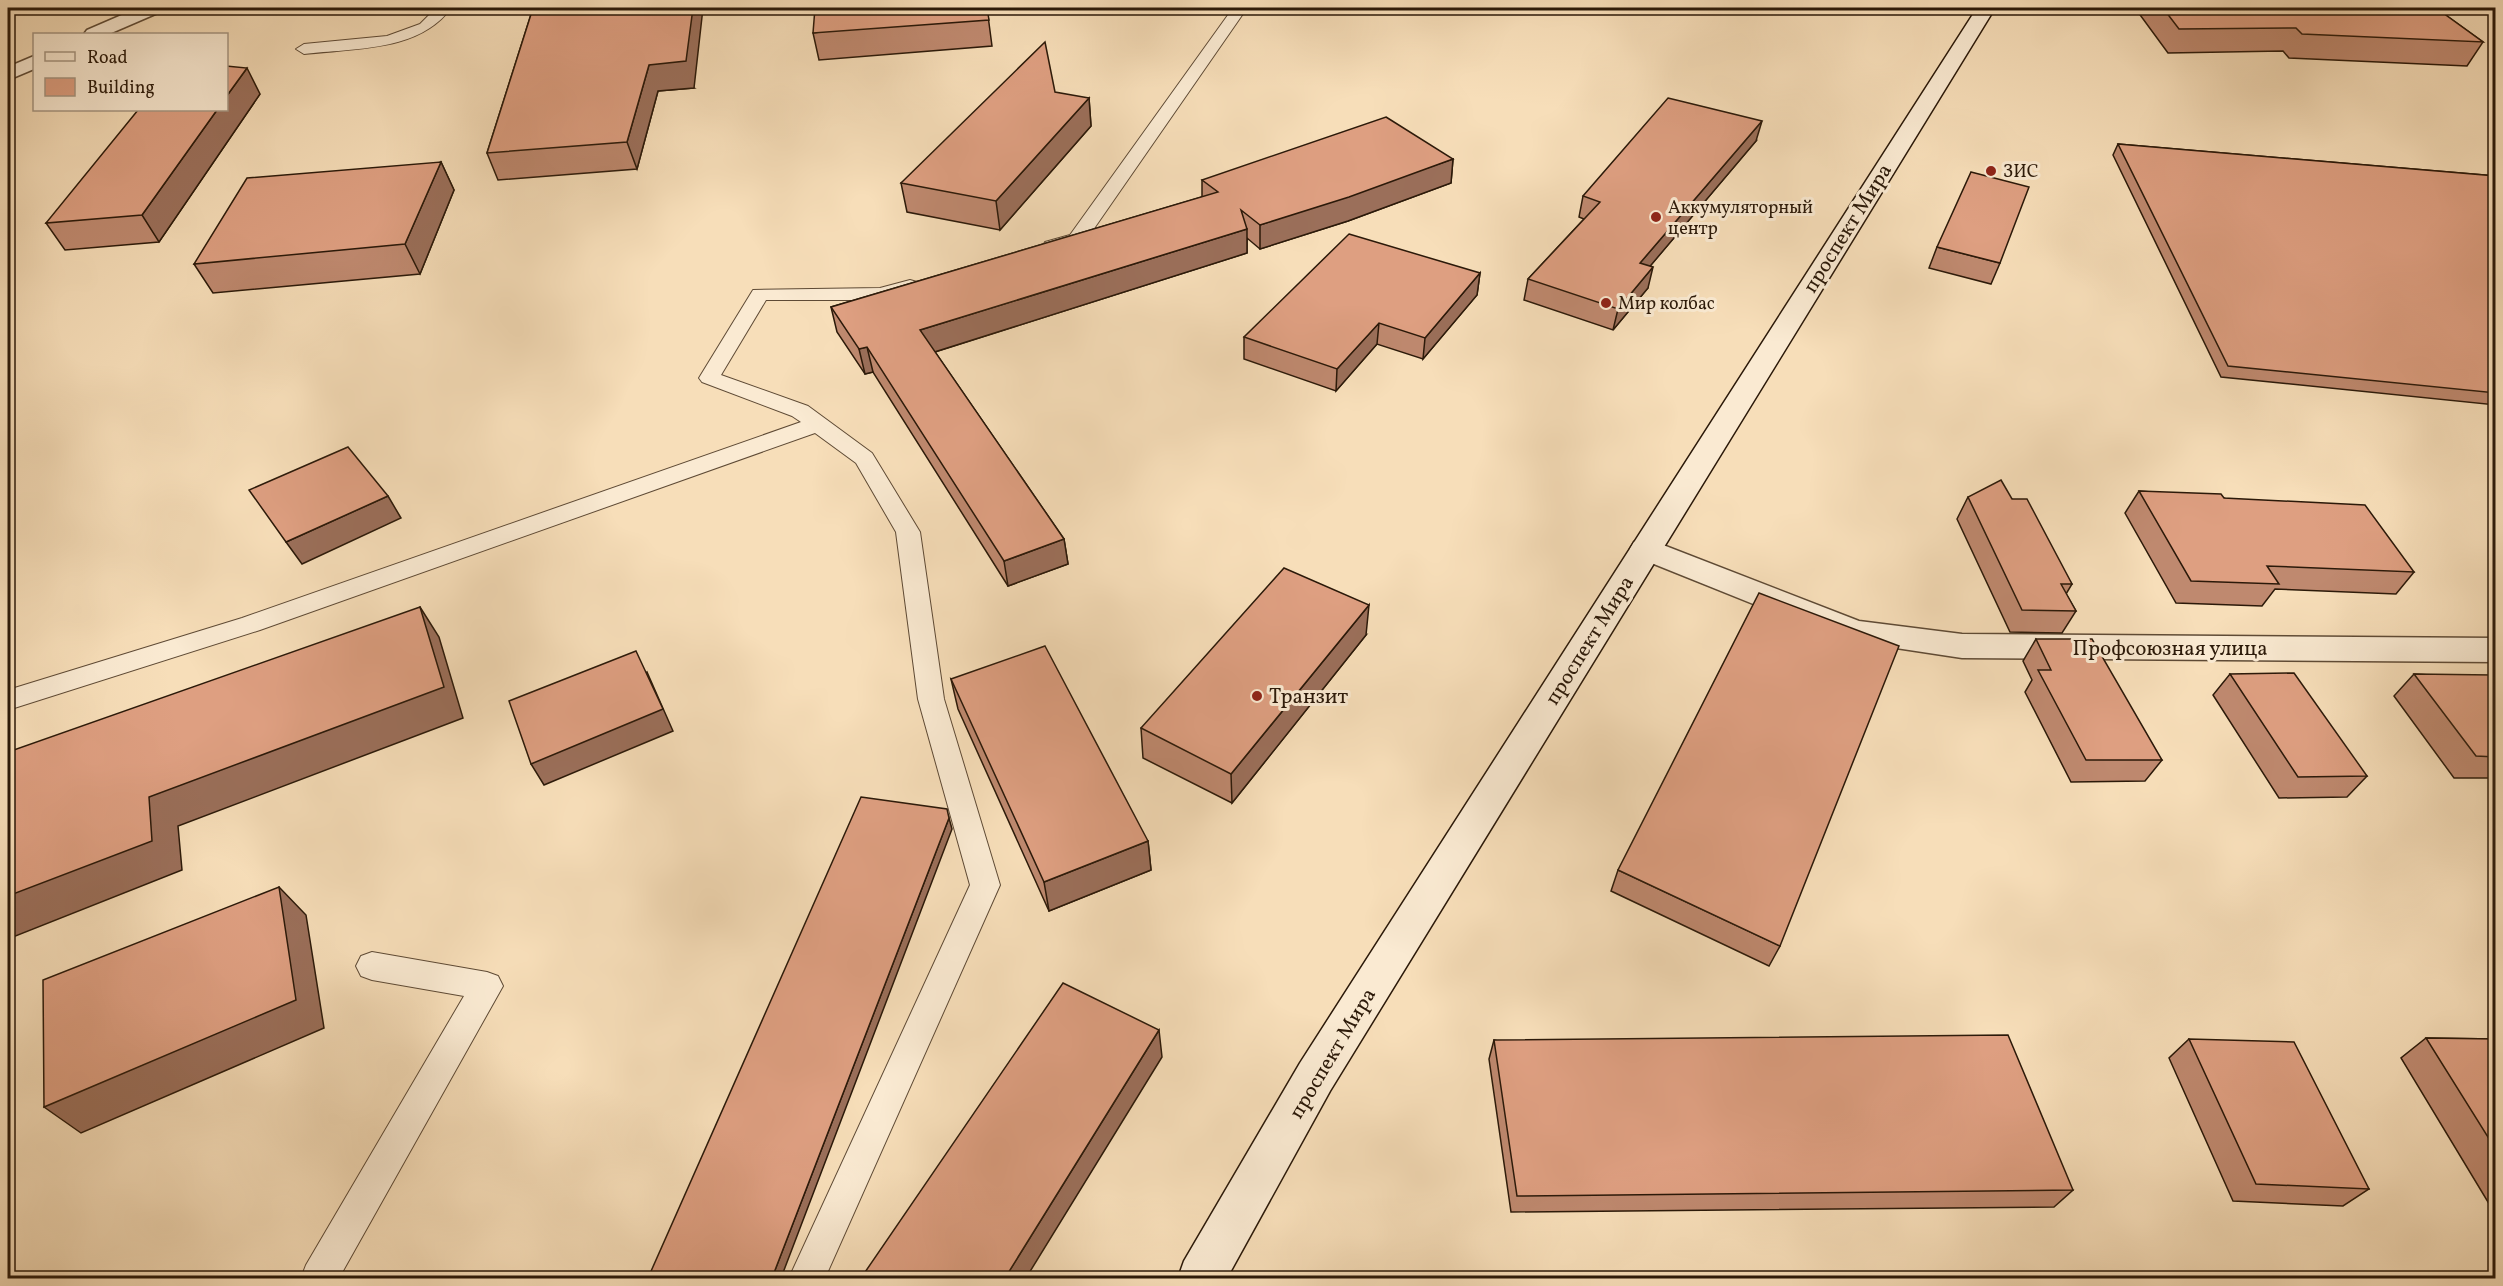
<svg xmlns="http://www.w3.org/2000/svg" width="2503" height="1286" viewBox="0 0 2503 1286" font-family="Vollkorn,serif">
	<rect width="100%" height="100%" fill="#f7deb9"/>
	<filter id="stains"><feTurbulence type="fractalNoise" baseFrequency=".00333" numOctaves="4"/><feColorMatrix values="0 0 0 0 .2 0 0 0 0 .09 0 0 0 0 .02 0 0 0 .5 -.17"/></filter>
	<radialGradient id="worn" r=".72"><stop offset=".6" stop-color="#630" stop-opacity="0"/><stop offset="1" stop-color="#630" stop-opacity=".3"/></radialGradient>
	<g fill="none" stroke-linecap="round" stroke-linejoin="round">
		<defs>
			<g id="service">
				<path d="M 436,8 L 451,8 C 419,52 354,48 304,54 L 296,49 L 304,44 L 387,36 L 420,24 Z"/>
				<polygon points="1233,8 1247,8 1084,243 1052,252 1045,250 1043,246 1045,242 1070,235"/>
				<polygon points="910,280 917,282 920,286 917,290 881,300 766,300 721,375 808,406 872,453 920,532 944,699 1000,885 825,1278 789,1278 970,885 918,699 896,532 856,463 815,433 260,630 8,710 8,690 242,618 801,422 792,416 702,382 699,378 753,290 880,288"/>
				<polygon points="372,952 487,972 498,976 503,986 339,1278 301,1278 306,1265 464,996 372,980 361,976 356,966 361,956"/>
			</g>
			<g id="minor">
				<polygon points="138,8 162,8 160,12 109,34 84,34 87,30"/>
				<polygon points="34,56 34,69 8,80 8,67"/>
				<polygon points="1645,538 1859,621 1962,634 2496,638 2496,662 1962,658 1843,640 1634,556 1630,549 1634,542"/>
			</g>
			<polygon id="secondary" points="1977,8 1995,8 1330,1091 1227,1278 1178,1278 1184,1261 1300,1063"/>
		</defs>
		<use href="#service" stroke="#5e4a35" stroke-width="2"/>
		<use href="#minor" stroke="#5e4a35" stroke-width="3"/>
		<use href="#secondary" stroke="#2b1909" stroke-width="3"/>
		<use href="#service" fill="#faead2" fill-rule="evenodd"/>
		<use href="#minor" fill="#faead2" fill-rule="evenodd"/>
		<use href="#secondary" fill="#faead2" fill-rule="evenodd"/>
	</g>
	<g fill="#bf896f" stroke="#2b1909" stroke-width="1.5">
		<polygon points="533,8 694,88 658,91 637,169 498,180 487,153"/>
		<polygon points="987,8 992,46 819,60 813,33"/>
		<polygon points="2135,8 2436,8 2483,42 2467,66 2289,58 2283,51 2168,53"/>
		<polygon points="260,94 159,242 65,250 46,223"/>
		<polygon points="1089,98 1091,126 1000,230 907,212 901,183"/>
		<polygon points="1756,141 1650,266 1648,288 1613,330 1524,300 1528,279 1584,219 1579,217 1583,196"/>
		<polygon points="2118,144 2496,176 2496,405 2221,377 2113,155"/>
		<polygon points="1453,159 1451,183 1348,221 1260,249 1247,238 1247,253 935,352 1064,539 1068,564 1008,586 873,372 865,374 837,332 831,307 1202,197 1202,180"/>
		<polygon points="441,162 454,190 420,274 213,293 194,264"/>
		<polygon points="1937,247 2000,263 1991,284 1929,268"/>
		<polygon points="1480,273 1477,295 1423,359 1377,344 1336,391 1244,359 1244,337"/>
		<polygon points="2139,491 2224,498 2414,572 2396,594 2275,589 2262,606 2176,603 2125,513"/>
		<polygon points="1968,497 2012,499 2072,584 2066,594 2076,611 2062,633 2010,632 1957,519"/>
		<polygon points="1366,635 1232,803 1143,758 1141,728"/>
		<polygon points="2036,639 2162,760 2145,781 2071,782 2025,692 2032,680 2023,661"/>
		<polygon points="2230,674 2367,776 2347,797 2279,798 2213,695"/>
		<polygon points="2414,674 2496,679 2496,778 2454,778 2394,696"/>
		<polygon points="951,679 1148,841 1151,870 1049,911 958,709"/>
		<polygon points="1618,870 1780,946 1769,966 1611,891"/>
		<polygon points="2426,1038 2496,1039 2496,1212 2494,1212 2401,1058"/>
		<polygon points="2189,1039 2369,1189 2343,1206 2233,1201 2169,1058"/>
		<polygon points="1494,1040 2073,1190 2054,1207 1511,1212 1489,1059"/>
	</g>
	<g fill="#9b6f5a" stroke="#2b1909" stroke-width="1.5">
		<polygon points="693,8 703,8 694,88 658,91 637,169 627,142 649,65"/>
		<polygon points="247,68 260,94 159,242 142,215 217,110 226,110 226,97"/>
		<polygon points="1089,98 1091,126 1000,230 996,201"/>
		<polygon points="1762,121 1756,141 1635,284 1640,263"/>
		<polygon points="1453,159 1451,183 1348,221 1260,249 1260,225"/>
		<polygon points="441,162 454,190 420,274 405,244"/>
		<polygon points="1247,229 1247,253 925,355 920,330"/>
		<polygon points="1653,267 1648,288 1613,330 1618,309"/>
		<polygon points="1480,273 1477,295 1423,359 1425,338"/>
		<polygon points="1379,323 1377,344 1336,391 1337,369"/>
		<polygon points="867,347 873,372 865,374 859,349"/>
		<polygon points="388,496 401,518 302,564 286,542"/>
		<polygon points="1064,539 1068,564 1008,586 1004,561"/>
		<polygon points="1369,605 1366,635 1232,803 1231,774"/>
		<polygon points="420,607 439,637 463,718 178,826 182,870 8,939 8,896"/>
		<polygon points="647,672 673,731 544,785 531,764"/>
		<polygon points="949,818 952,829 781,1278 772,1278"/>
		<polygon points="1148,841 1151,870 1049,911 1044,882"/>
		<polygon points="279,887 306,915 324,1028 81,1133 44,1107"/>
		<polygon points="1159,1030 1162,1057 1026,1278 1005,1278"/>
	</g>
	<g fill="#de9f81" stroke="#2b1909" stroke-width="1.5">
		<polygon points="533,8 693,8 686,61 649,65 627,142 487,153"/>
		<polygon points="815,8 987,8 989,20 813,33"/>
		<polygon points="2163,8 2436,8 2483,42 2302,34 2296,28 2179,29"/>
		<polygon points="1045,42 1055,92 1089,98 996,201 901,183"/>
		<polygon points="226,66 247,68 226,97"/>
		<polygon points="1668,98 1762,121 1640,263 1653,267 1618,309 1528,279 1600,202 1583,196"/>
		<polygon points="138,110 217,110 142,215 46,223"/>
		<polygon points="1386,117 1453,159 1349,197 1260,225 1241,210 1247,229 920,330 1064,539 1004,561 867,347 859,349 831,307 1218,192 1202,180"/>
		<polygon points="2118,144 2496,176 2496,393 2228,366"/>
		<polygon points="441,162 405,244 194,264 247,178"/>
		<polygon points="1971,172 2029,187 2000,263 1937,247"/>
		<polygon points="1349,234 1480,273 1425,338 1379,323 1337,369 1244,337"/>
		<polygon points="348,447 388,496 286,542 249,490"/>
		<polygon points="2001,480 2012,499 2027,499 2072,584 2061,584 2076,611 2022,610 1968,497"/>
		<polygon points="2139,491 2221,494 2224,498 2365,505 2414,572 2267,566 2279,584 2191,581"/>
		<polygon points="1284,568 1369,605 1231,774 1141,728"/>
		<polygon points="1759,593 1899,646 1780,946 1618,870"/>
		<polygon points="420,607 444,687 149,797 152,841 8,896 8,752"/>
		<polygon points="2036,639 2092,639 2162,760 2086,760 2038,670 2051,670"/>
		<polygon points="1045,646 1148,841 1044,882 951,679"/>
		<polygon points="636,651 663,709 531,764 509,701"/>
		<polygon points="2294,673 2367,776 2298,777 2230,674"/>
		<polygon points="2414,674 2493,675 2496,679 2496,757 2476,756"/>
		<polygon points="861,797 947,809 949,818 772,1278 648,1278"/>
		<polygon points="279,887 296,1000 44,1107 43,980"/>
		<polygon points="1063,983 1159,1030 1005,1278 861,1278"/>
		<polygon points="2008,1035 2073,1190 1517,1196 1494,1040"/>
		<polygon points="2426,1038 2496,1039 2496,1150"/>
		<polygon points="2189,1039 2294,1042 2369,1189 2256,1184"/>
	</g>
	<g fill="#8f2418" stroke="#faead2" stroke-width="2">
		<circle cx="1991" cy="171" r="6"/>
		<circle cx="1656" cy="217" r="6"/>
		<circle cx="1606" cy="303" r="6"/>
		<circle cx="1257" cy="696" r="6"/>
	</g>
	<g text-anchor="middle" stroke-width="6" stroke-linejoin="round" paint-order="stroke">
		<g font-size="18" fill="#2b1909" stroke="#faead2" text-anchor="start">
			<text x="2003" y="177">ЗИС</text>
			<text x="1668" y="213">Аккумуляторный<tspan x="1668" dy="21">центр</tspan></text>
			<text x="1618" y="309">Мир колбас</text>
		</g>
		<g font-size="21" fill="#2b1909" stroke="#faead2">
			<text transform="translate(1847 228) rotate(-58)" y="7">проспект Мира</text>
			<text transform="translate(1589 640) rotate(-58)" y="7">проспект Мира</text>
			<text x="2170" y="655">Профсоюзная улица</text>
			<text transform="translate(1332 1053) rotate(-59)" y="7">проспект Мира</text>
		</g>
		<g font-size="21" fill="#2b1909" stroke="#faead2" text-anchor="start">
			<text x="1269" y="703">Транзит</text>
		</g>
	</g>
	<rect width="2503" height="1286" fill="none" stroke="#f7deb9" stroke-width="30"/>
	<rect x="9" y="9" width="2485" height="1268" fill="none" stroke="#2b1909" stroke-width="3"/>
	<rect x="15" y="15" width="2473" height="1256" fill="none" stroke="#2b1909" stroke-width="1.5"/>
	<rect x="33" y="33" width="195" height="78" fill="#faead2" stroke="#a79682" stroke-width="1.5"/>
	<rect x="45" y="52" width="30" height="9" fill="#faead2" stroke="#a79682" stroke-width="1.5"/>
	<text x="87" y="63" font-size="18" fill="#2b1909">Road</text>
	<rect x="45" y="78" width="30" height="18" fill="#de9f81" stroke="#a79682" stroke-width="1.5"/>
	<text x="87" y="93" font-size="18" fill="#2b1909">Building</text>
	<rect width="100%" height="100%" filter="url(#stains)"/>
	<rect width="100%" height="100%" fill="url(#worn)"/>
</svg>
